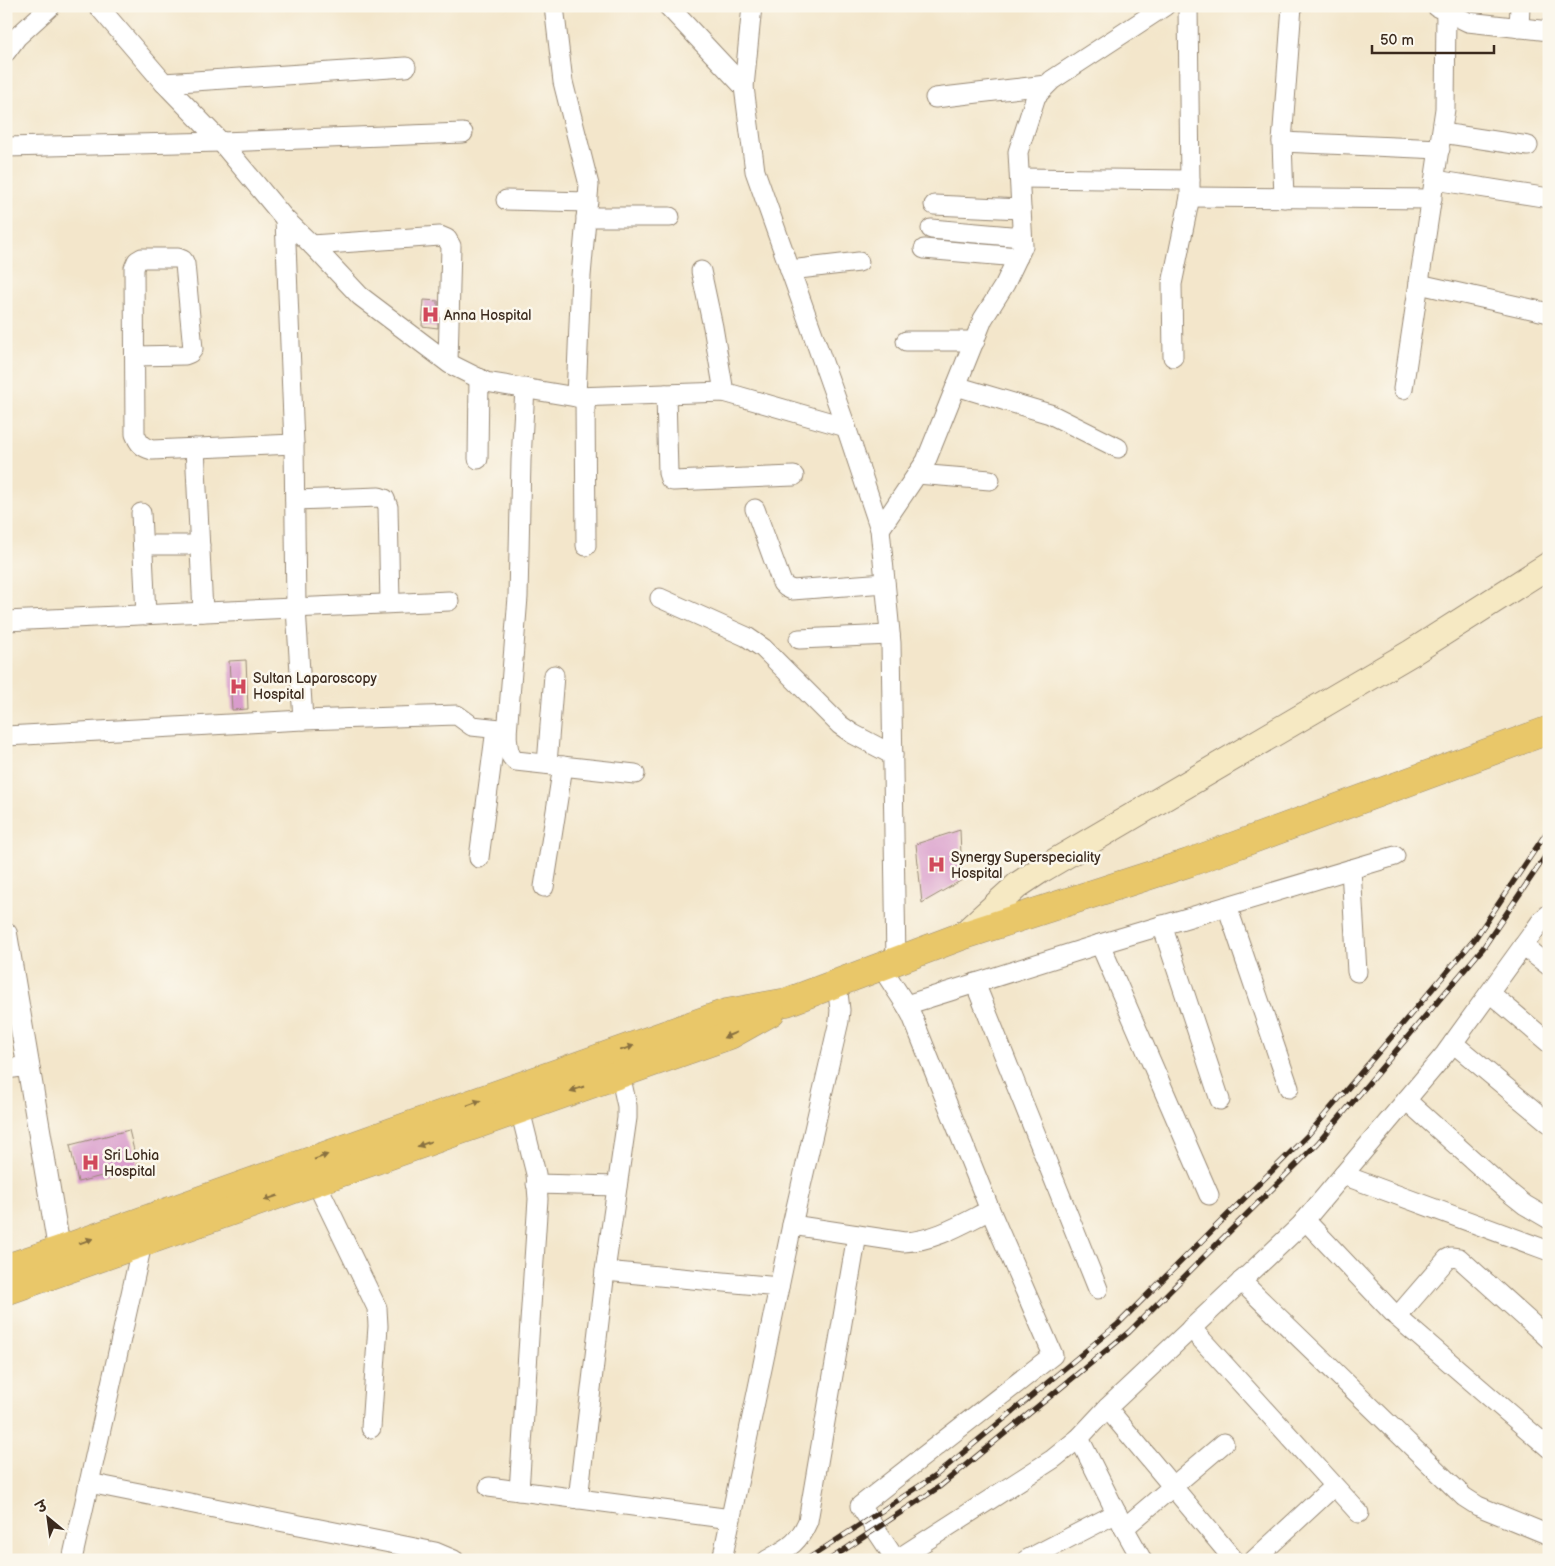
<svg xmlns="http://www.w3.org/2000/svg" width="1555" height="1566" viewBox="0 0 1555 1566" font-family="'Balsamiq Sans','Playpen Sans Deva',sans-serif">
	<rect width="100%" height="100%" fill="#fbf7ec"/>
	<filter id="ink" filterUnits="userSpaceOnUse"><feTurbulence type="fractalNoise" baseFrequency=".02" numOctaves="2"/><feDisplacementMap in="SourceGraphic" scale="10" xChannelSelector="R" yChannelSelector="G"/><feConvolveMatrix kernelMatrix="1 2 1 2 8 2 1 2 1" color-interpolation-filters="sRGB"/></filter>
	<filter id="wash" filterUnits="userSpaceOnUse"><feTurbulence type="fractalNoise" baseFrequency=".0096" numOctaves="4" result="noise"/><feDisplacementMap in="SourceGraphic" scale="20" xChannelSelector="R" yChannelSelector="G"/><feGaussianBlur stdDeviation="1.12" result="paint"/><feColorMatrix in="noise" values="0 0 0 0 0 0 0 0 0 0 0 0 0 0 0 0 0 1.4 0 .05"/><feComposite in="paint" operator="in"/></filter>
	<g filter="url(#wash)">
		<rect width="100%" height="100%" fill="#f3e6cb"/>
		<g id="blocks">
			<g fill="#d99ccc">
				<polygon points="424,300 438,301 438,328 422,326"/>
				<polygon points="246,660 248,709 232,710 229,661"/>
				<polygon points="960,830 962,880 922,903 916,844"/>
				<polygon points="129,1130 138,1167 78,1182 70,1145"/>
			</g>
		</g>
	</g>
	<g filter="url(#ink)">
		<use href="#blocks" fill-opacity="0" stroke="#978874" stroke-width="1"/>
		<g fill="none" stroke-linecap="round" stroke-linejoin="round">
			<defs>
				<g id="minor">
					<polyline points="98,6 164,83 221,142 285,219 312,245 360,296 450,364 486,382 576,397 724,392 846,427"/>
					<polyline points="554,6 563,82 589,185 581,276 576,397"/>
					<polyline points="668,6 744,87"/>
					<polyline points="752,6 744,87 755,171 846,427 880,529 891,643 896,962"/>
					<polyline points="1437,7 1468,22 1549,31"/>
					<polyline points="1519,28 1520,6"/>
					<polyline points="6,52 17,37 51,6"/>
					<polyline points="164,83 406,67"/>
					<polyline points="935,98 1046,85"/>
					<polyline points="1442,133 1528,146"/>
					<polyline points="1282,142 1440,149"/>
					<polyline points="6,147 221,142 463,133"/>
					<polyline points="1020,178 1190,180"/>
					<polyline points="1435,180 1549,198"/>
					<polyline points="1190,197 1432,199"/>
					<polyline points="1284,198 1282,142 1292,6"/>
					<polyline points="506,200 588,202"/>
					<polyline points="934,205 1021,209"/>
					<polyline points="586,217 670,217"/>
					<polyline points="285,219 294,444 296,608 303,720"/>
					<polyline points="931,229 1022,237"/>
					<polyline points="312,245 440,236 447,239 451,246 448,362"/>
					<polyline points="924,249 1018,257"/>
					<polyline points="790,270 859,262"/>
					<polyline points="701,271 713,327 724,392"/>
					<polyline points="1419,284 1549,313"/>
					<polyline points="906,341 975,341"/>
					<path d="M 135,356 L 185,355 L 190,353 L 193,349 L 185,264 L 183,260 L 178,258 L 142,258 L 137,261 L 134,268 L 135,434 C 139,444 142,447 152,450 L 294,444"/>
					<polyline points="1173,357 1172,284 1190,197 1190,184 1188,6"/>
					<polyline points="956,386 1050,414 1118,448"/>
					<polyline points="1403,389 1445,109 1446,11"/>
					<polyline points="666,394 668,473 670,479 673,481 794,476"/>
					<polyline points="585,397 586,546"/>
					<polyline points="195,448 203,612"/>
					<polyline points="478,459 479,378"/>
					<polyline points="917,474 990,480"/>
					<polyline points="295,500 379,497 385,499 388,507 390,603"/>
					<polyline points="755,509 782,583 786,587 792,590 885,583"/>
					<polyline points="141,513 146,615"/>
					<polyline points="880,529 926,461 983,319 1005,284 1023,246 1018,152 1036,96 1052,80 1165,6"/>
					<polyline points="143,545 200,545"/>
					<polyline points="660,598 747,637 763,648 840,725 853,734 893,755"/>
					<polyline points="6,621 449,601"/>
					<polyline points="799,639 890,635"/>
					<polyline points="507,734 518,597 521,460 525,388"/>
					<path d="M 6,736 L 303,720 L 457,715 L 472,726 L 500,729 L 507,734 C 508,744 507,756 516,761 L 635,774"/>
					<polyline points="547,764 554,675"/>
					<polyline points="479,858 496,729"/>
					<polyline points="1351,869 1357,972"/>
					<polyline points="544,887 563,766"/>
					<polyline points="1227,906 1289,1088"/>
					<polyline points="1162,925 1220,1100"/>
					<polyline points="1100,944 1209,1195"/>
					<polyline points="1523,946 1549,966"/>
					<polyline points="882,968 906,1005 912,1016 990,1210 1053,1355 860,1506 896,1560"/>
					<polyline points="975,983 1098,1289"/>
					<polyline points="1490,993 1549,1043"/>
					<polyline points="906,1005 1100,944 1395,856"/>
					<polyline points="1453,1043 1549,1123"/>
					<polyline points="6,1069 29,1066"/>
					<polyline points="1406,1100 1506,1190 1525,1205 1549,1219"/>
					<polyline points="1343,1175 1549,1251"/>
					<polyline points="316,1182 377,1308 378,1326 371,1428"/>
					<polyline points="536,1184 617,1186"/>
					<polyline points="1305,1220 1397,1317 1549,1448"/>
					<path d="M 792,1225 L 904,1242 C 935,1241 962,1224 990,1210"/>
					<polyline points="605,1271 779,1287"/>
					<polyline points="1241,1281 1464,1497 1478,1506 1549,1535"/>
					<polyline points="1397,1317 1447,1259 1451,1257 1459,1258 1549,1339"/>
					<polyline points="1191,1328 1359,1513"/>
					<polyline points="1107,1408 1234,1560"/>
					<polyline points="1079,1438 1124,1528 1142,1560"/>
					<polyline points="89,1483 435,1552 454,1560"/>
					<polyline points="489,1487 731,1519"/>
					<polyline points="519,1491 538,1199 536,1174 520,1110"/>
					<polyline points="578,1499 605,1271 627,1118 627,1106 620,1074"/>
					<polyline points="1124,1528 1224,1443"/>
					<polyline points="72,1560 142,1244"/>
					<polyline points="722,1560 792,1225 839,1021 840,1010 837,984"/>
					<path d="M 767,1560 C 788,1548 798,1544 808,1521 L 857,1235"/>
					<polyline points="896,1560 1053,1459 1079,1438 1107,1408 1300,1226 1445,1054 1542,920 1549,914"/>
					<polyline points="1026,1560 1117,1513"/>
					<polyline points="1254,1560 1334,1486"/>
				</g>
				<polyline id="tertiary" points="6,934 62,1266"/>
				<polyline id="secondary" points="962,936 1018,885 1039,871 1411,653 1549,565"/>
				<g id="primary">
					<polyline points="6,1268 60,1250 726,1013 787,1002 962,936 1188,863 1549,730"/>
					<polyline points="6,1291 730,1035 771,1012"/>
				</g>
			</defs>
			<use href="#minor" stroke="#978874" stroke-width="21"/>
			<use href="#tertiary" stroke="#978874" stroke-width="24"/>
			<use href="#secondary" stroke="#978874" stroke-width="28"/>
			<use href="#primary" stroke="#978874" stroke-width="29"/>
			<use href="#minor" stroke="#fff" stroke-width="19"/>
			<use href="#tertiary" stroke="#fff" stroke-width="22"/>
			<use href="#secondary" stroke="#f6e9c3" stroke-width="26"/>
			<use href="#primary" stroke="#e9c769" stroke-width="28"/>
			<defs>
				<g id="rail">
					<polyline points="806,1560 935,1476 1118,1324 1307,1136 1474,940 1549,829"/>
					<polyline points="829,1560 939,1487 1129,1332 1318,1143 1483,948 1549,851"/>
				</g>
			</defs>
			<use href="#rail" stroke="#3b2a1e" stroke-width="5.5"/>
			<use href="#rail" stroke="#fbf7ec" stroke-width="4" stroke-dasharray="11" stroke-linecap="butt"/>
		</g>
		<defs><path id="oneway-solid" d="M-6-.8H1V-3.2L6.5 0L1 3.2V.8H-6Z" transform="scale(1.25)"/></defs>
		<g fill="#897140">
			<use href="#oneway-solid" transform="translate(730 1035) rotate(157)"/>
			<use href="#oneway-solid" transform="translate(627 1048) rotate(-20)"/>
			<use href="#oneway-solid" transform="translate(577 1089) rotate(161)"/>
			<use href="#oneway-solid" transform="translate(474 1103) rotate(-20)"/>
			<use href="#oneway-solid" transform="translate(424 1144) rotate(160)"/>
			<use href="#oneway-solid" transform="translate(321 1157) rotate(-20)"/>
			<use href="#oneway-solid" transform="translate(271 1198) rotate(161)"/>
			<use href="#oneway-solid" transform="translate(86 1241) rotate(-20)"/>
		</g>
	</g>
	<defs>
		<symbol id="hospital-bare" viewBox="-9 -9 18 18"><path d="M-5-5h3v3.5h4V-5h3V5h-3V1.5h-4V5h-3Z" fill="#d1495b" stroke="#fbf7ec" stroke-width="2.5" paint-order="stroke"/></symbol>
	</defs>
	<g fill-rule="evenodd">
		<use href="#hospital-bare" x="418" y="302" width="25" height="25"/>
		<use href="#hospital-bare" x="226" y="674" width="25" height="25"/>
		<use href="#hospital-bare" x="924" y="852" width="25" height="25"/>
		<use href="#hospital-bare" x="78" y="1150" width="25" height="25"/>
	</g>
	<g text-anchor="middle" stroke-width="5" stroke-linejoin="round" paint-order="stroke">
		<g font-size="14" fill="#3b2a1e" stroke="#fbf7ec" text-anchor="start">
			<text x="444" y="320">Anna Hospital</text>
			<text x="253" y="683">Sultan Laparoscopy<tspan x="253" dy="16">Hospital</tspan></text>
			<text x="951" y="862">Synergy Superspeciality<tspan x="951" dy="16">Hospital</tspan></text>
			<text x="104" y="1160">Sri Lohia<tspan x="104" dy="16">Hospital</tspan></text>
		</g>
	</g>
	<rect width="1555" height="1566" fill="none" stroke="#fbf7ec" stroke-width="25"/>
	<g transform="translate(48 1518) rotate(331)" stroke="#fbf7ec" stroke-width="4" paint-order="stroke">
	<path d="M0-4L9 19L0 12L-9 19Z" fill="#3b2a1e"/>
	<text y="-8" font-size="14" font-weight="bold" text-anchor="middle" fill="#3b2a1e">उ</text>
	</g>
	<path d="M1372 45v8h122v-8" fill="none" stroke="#3b2a1e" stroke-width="2.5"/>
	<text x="1380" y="45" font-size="15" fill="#3b2a1e" stroke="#fbf7ec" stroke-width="4" paint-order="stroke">50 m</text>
</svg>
